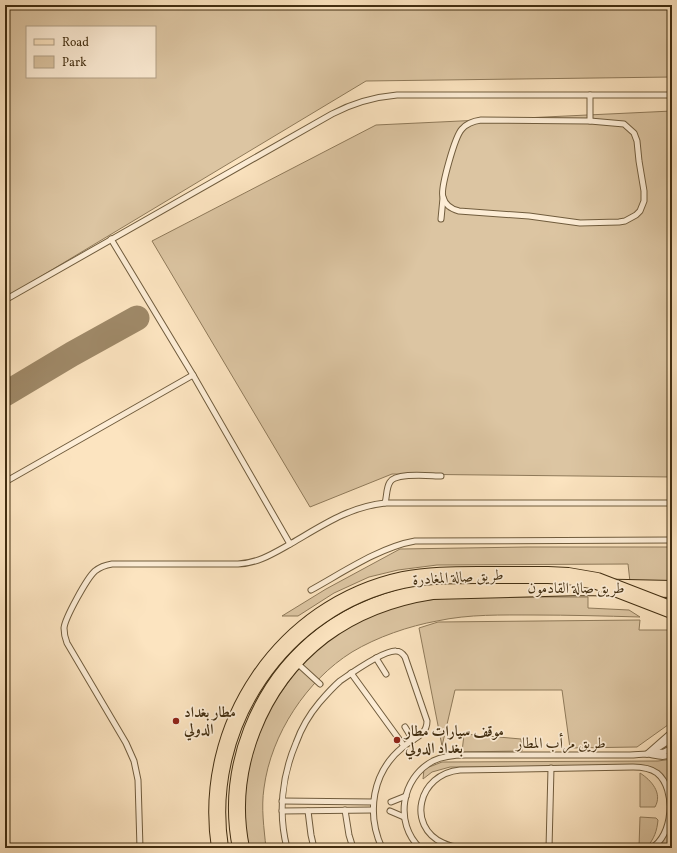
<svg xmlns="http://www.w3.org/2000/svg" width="677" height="853" viewBox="0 0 677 853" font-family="Vollkorn,Amiri,serif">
	<rect width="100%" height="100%" fill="#fce4c0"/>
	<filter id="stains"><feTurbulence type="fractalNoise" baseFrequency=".005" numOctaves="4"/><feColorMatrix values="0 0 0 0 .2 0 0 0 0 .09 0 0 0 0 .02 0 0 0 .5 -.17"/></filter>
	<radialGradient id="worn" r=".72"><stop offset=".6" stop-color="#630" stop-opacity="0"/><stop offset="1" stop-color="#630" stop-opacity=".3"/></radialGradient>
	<g fill="#dcc5a2" stroke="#8f7a5a" fill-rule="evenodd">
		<path d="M 5,5 L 672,5 L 672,77 L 366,81 L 5,298 ZM 27,27 L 155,27 L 155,77 L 27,77 Z"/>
		<polygon points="672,111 672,477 392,474 310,507 152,241 376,125"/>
		<polygon points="527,547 672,547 672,585 630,582 628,564 437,565 398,570 369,577 334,593 298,616 282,616 326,589 400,549"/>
		<path d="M 454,597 L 588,597 L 588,608 L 629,610 L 640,617 C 605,616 569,615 534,615 C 502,615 469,614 437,621 C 409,626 377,637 352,652 C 307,680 271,734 264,788 C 261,808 264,828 266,848 L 249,848 L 245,825 L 244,794 L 248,764 L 268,711 L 294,674 L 313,652 L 354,623 L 396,604 Z"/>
		<polygon points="640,620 639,630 672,630 672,722 637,747 570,748 562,690 455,690 442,746 419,628 438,622"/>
		<polygon points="464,734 521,739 522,751 462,752"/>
		<polygon points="672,759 672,789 662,775 651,772 645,768 450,767 432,772 423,779 424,769 442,762 658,761"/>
		<path d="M 640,773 C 651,780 663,793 655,807 L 640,807 Z"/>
		<path d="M 640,817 L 656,818 L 658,820 C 657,831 654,839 647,847 L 639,847 Z"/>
		<path d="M 672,824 L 672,848 L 655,848 C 663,842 666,832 672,824 Z"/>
	</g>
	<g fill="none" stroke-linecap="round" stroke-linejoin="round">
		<polyline stroke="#9f8968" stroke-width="25" points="5,394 72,354 137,318"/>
		<defs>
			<g id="lane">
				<path d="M 481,120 L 590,121 L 624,124 L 634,133 L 637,141 L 639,161 L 644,191 L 644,201 L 640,211 L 636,215 L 625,221 L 619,222 L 580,223 L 529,216 L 459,211 C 451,209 445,205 443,197 C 440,189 455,136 462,129 C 467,123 474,121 481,120 Z"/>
				<polyline points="590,121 590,95"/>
				<polyline points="441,219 443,198"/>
				<polyline points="111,239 193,375 290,544"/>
				<path d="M 5,300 L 332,114 C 353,103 374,97 397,95 L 672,95"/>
				<polyline points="5,482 193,375"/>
				<path d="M 385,503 C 387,497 386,488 390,482 C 396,472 430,476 441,476"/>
				<path d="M 311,590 C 342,573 380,547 415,541 L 672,540"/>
				<polyline points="376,658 386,674"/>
				<polyline points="297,663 320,684"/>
				<polyline points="351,673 404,746"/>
				<polyline points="405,727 413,740"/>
				<polyline points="655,750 672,739"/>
				<polyline points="654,753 664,752 672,748"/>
				<polyline points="647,754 672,732"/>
				<polyline points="282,801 373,802"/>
				<polyline points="391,802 406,796"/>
				<polyline points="345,810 349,835 353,848"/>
				<polyline points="282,811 373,810"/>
				<polyline points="308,811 311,835 314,848"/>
				<polyline points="390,811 404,817"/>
				<path d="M 140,848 L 138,780 L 134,761 L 126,743 L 67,643 C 65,638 64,633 64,628 C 65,618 87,578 95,571 C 100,567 106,565 112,564 L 238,564 C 259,563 274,553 292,543 C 323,525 349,507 385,503 L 672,503"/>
				<path d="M 287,848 C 278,813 282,776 296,743 C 301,729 309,715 319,703 C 325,696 332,688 340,681 C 350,674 384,650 396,651 C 400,651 403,654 405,657 L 427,721 C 427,736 413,738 403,747 C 372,772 366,813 382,848"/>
				<path d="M 420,848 C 394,823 401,778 433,761 C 443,756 454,755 466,755 L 630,755 C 636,755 641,754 647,754 C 655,755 664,759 672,754"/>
				<path d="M 492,848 C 476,848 457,850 443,843 C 406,826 418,774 460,770 L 633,767 C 642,767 650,768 657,773 C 677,789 673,837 651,848"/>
				<polyline points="549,848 551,768"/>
			</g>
			<path id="primary" d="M 241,848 C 225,769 259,684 323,635 C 355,611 393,597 432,591 L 582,587 L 672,589"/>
		</defs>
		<use href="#lane" stroke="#705c3d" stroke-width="7"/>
		<use href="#primary" stroke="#422e11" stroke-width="18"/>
		<use href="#lane" stroke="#fdedd6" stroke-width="5"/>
		<use href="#primary" stroke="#fce4c0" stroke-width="16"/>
		<defs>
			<path id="primary-bridge" d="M 220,848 C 201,726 282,606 403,580 C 428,575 453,575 478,575 C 502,575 525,575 548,575 L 568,576 L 597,581 L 672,610"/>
		</defs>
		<use href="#primary-bridge" stroke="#422e11" stroke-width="18" stroke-linecap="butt"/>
		<use href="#primary-bridge" stroke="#fce4c0" stroke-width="16"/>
	</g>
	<g fill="#8f2418" stroke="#fdedd6" stroke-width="1.5">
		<circle cx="176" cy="721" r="4"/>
		<circle cx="397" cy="740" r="4"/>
	</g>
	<g text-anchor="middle" stroke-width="3.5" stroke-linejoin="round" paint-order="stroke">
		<g font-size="15" fill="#422e11" stroke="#fdedd6">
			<text transform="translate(458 577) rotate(-3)" y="5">طريق صالة المغادرة</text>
			<text x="576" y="593">طريق صالة القادمون</text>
			<text x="561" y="748">طريق مرأب المطار</text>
		</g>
		<g font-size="15" font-weight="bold" fill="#422e11" stroke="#fdedd6" text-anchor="start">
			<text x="184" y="717">مطار بغداد<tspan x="184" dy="17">الدولي</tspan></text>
			<text x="405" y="736">موقف سيارات مطار<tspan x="405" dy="17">بغداد الدولي</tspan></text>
		</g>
	</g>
	<rect width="677" height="853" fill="none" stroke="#fce4c0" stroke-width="20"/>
	<rect x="6" y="6" width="665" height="841" fill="none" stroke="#422e11" stroke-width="2"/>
	<rect x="10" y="10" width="657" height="833" fill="none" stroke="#422e11"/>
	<rect x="26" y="26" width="130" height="52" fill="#fdedd6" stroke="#b2a187"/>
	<rect x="34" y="39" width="20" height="6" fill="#fce4c0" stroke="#b2a187"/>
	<text x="62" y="46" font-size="12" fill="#422e11">Road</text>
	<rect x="34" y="56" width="20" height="12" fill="#dcc5a2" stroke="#b2a187"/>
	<text x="62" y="66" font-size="12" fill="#422e11">Park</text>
	<rect width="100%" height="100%" filter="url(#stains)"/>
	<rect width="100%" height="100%" fill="url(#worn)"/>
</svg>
